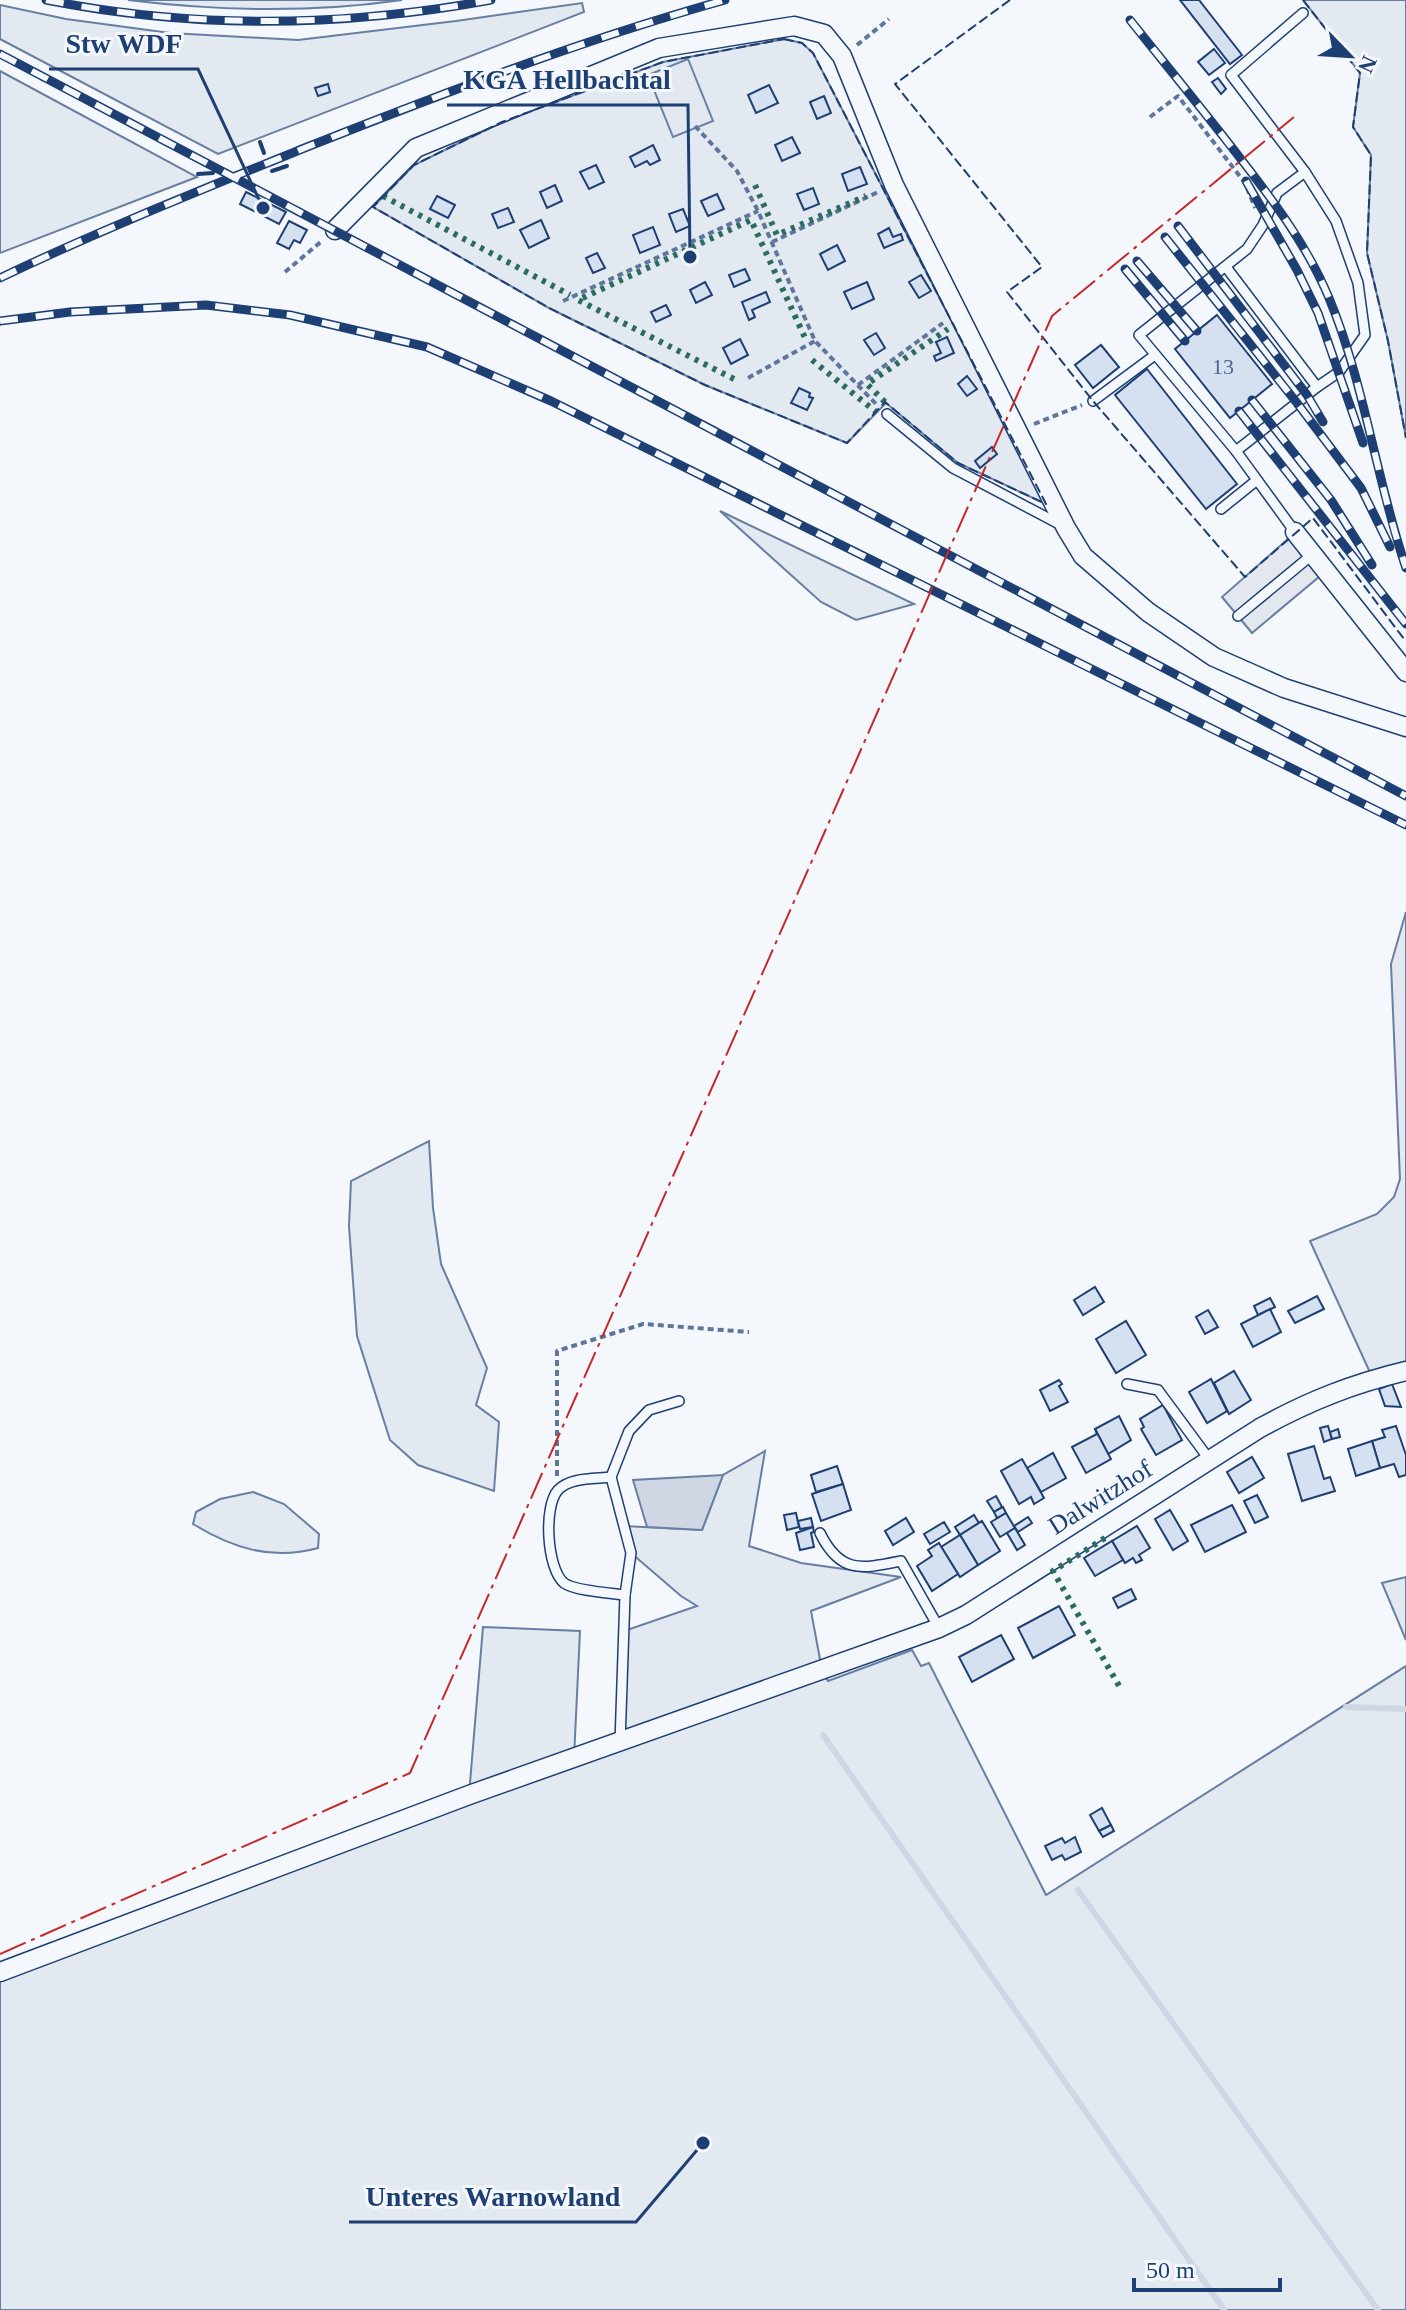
<svg xmlns="http://www.w3.org/2000/svg" width="1406" height="2310" viewBox="0 0 1406 2310" font-family="Georgia,serif">
	<rect width="100%" height="100%" fill="#f4f7fb"/>
	<g fill="#e3e9f0" stroke="#687fa3" stroke-width="2">
		<path d="M 128,0 L 402,0 C 312,13 218,11 128,0 Z"/>
		<polygon points="1303,0 1406,0 1406,438 1388,341 1367,253 1371,155 1353,127 1360,73"/>
		<polygon points="582,3 584,12 218,154 0,39 0,5 66,19 170,33 298,40 456,21"/>
		<polygon points="784,39 802,43 813,53 1046,504 958,463 886,403 847,443 705,385 549,308 373,207 414,165 502,122 663,62"/>
		<polygon points="0,71 197,177 0,253"/>
		<polygon points="720,511 914,604 856,620 821,602"/>
		<polygon points="1406,912 1406,1371 1373,1379 1310,1241 1377,1214 1394,1197 1400,1179 1391,964"/>
		<polygon points="429,1141 433,1208 441,1264 487,1368 476,1405 499,1422 494,1491 418,1465 390,1440 357,1336 349,1226 351,1181"/>
		<polygon points="765,1451 749,1546 801,1563 901,1577 811,1611 822,1670 828,1681 912,1650 921,1666 929,1663 1046,1895 1406,1666 1406,2310 0,2310 0,1972 469,1795 483,1627 580,1631 574,1758 620,1743 624,1631 697,1606 681,1596 631,1553 624,1526 702,1530 723,1475"/>
		<path d="M 253,1492 L 284,1504 L 319,1534 L 318,1548 C 272,1561 232,1548 193,1524 L 196,1512 L 220,1499 Z"/>
		<polygon points="1406,1577 1406,1640 1382,1583"/>
	</g>
	<g fill="#e3e8f0" stroke="#687fa3" stroke-width="2">
		<polygon points="688,59 713,121 673,137 648,75"/>
		<polygon points="1289,538 1320,576 1252,633 1222,597"/>
	</g>
	<polygon fill="#cfd7e4" stroke="#687fa3" stroke-width="2" points="723,1475 702,1530 647,1527 633,1480"/>
	<g fill="none" stroke-linecap="round" stroke-linejoin="round">
		<g stroke="#cfd7e4" stroke-width="6">
			<polyline points="1346,1707 1406,1709"/>
			<polyline points="823,1735 1224,2310"/>
			<polyline points="1078,1890 1378,2310"/>
		</g>
	</g>
	<g fill="#d5e0f0" stroke="#1d3f73" stroke-width="2">
		<polygon points="1180,0 1199,0 1242,55 1230,64"/>
		<polygon points="1214,49 1225,63 1209,75 1198,62"/>
		<polygon points="1218,78 1226,89 1221,94 1212,82"/>
		<polygon points="328,84 330,92 318,96 315,88"/>
		<polygon points="769,85 778,103 756,113 748,95"/>
		<polygon points="824,96 831,113 817,119 810,102"/>
		<polygon points="792,137 800,153 782,161 775,145"/>
		<polygon points="653,145 660,160 650,165 647,161 635,167 630,157"/>
		<polygon points="596,165 604,182 589,189 580,172"/>
		<polygon points="860,167 867,184 848,191 842,174"/>
		<polygon points="555,185 562,201 547,208 540,192"/>
		<polygon points="813,188 819,204 804,210 797,194"/>
		<polygon points="246,192 286,212 279,224 240,204"/>
		<polygon points="717,194 724,209 708,216 701,201"/>
		<polygon points="437,196 455,205 448,218 430,209"/>
		<polygon points="508,208 514,222 498,228 492,214"/>
		<polygon points="683,209 690,226 676,232 669,214"/>
		<polygon points="541,220 549,238 529,248 520,230"/>
		<polygon points="289,221 307,230 300,243 294,240 289,249 277,243"/>
		<polygon points="653,227 660,245 640,253 633,235"/>
		<polygon points="889,228 893,237 901,234 903,240 884,248 878,234"/>
		<polygon points="837,245 845,261 828,270 820,254"/>
		<polygon points="597,253 605,268 593,273 586,258"/>
		<polygon points="745,269 750,280 734,287 729,275"/>
		<polygon points="921,275 931,291 919,298 909,282"/>
		<polygon points="705,282 712,295 696,303 690,290"/>
		<polygon points="867,282 874,299 852,309 844,292"/>
		<polygon points="766,292 770,302 752,310 755,317 749,320 742,302"/>
		<polygon points="666,305 671,315 656,322 651,312"/>
		<polygon points="1217,315 1272,384 1230,418 1175,349"/>
		<polygon points="876,333 885,348 874,355 864,340"/>
		<polygon points="947,337 954,353 936,361 934,356 941,353 936,342"/>
		<polygon points="740,339 748,355 731,364 723,348"/>
		<polygon points="1101,345 1119,367 1093,388 1075,365"/>
		<polygon points="1147,369 1237,484 1206,509 1115,395"/>
		<polygon points="967,376 977,389 967,396 958,384"/>
		<polygon points="799,388 810,393 809,397 813,398 807,410 791,403"/>
		<polygon points="992,447 997,454 980,468 975,461"/>
		<polygon points="1095,1287 1104,1302 1083,1315 1074,1300"/>
		<polygon points="1317,1296 1324,1309 1295,1323 1288,1311"/>
		<polygon points="1270,1298 1275,1307 1258,1315 1254,1306"/>
		<polygon points="1270,1309 1281,1332 1253,1347 1241,1324"/>
		<polygon points="1208,1310 1218,1327 1205,1334 1196,1317"/>
		<polygon points="1126,1321 1146,1355 1116,1373 1096,1339"/>
		<polygon points="1234,1371 1251,1400 1229,1414 1214,1383"/>
		<polygon points="1211,1379 1227,1411 1207,1423 1189,1392"/>
		<polygon points="1059,1380 1062,1384 1059,1386 1068,1402 1050,1411 1040,1390"/>
		<polygon points="1392,1384 1401,1407 1385,1406 1379,1389"/>
		<polygon points="1163,1405 1182,1440 1156,1455 1141,1429 1144,1427 1140,1419"/>
		<polygon points="1119,1416 1131,1440 1108,1454 1095,1429"/>
		<polygon points="1328,1426 1332,1439 1324,1442 1320,1428"/>
		<polygon points="1396,1426 1406,1455 1406,1475 1399,1477 1394,1464 1380,1468 1372,1441 1385,1437 1382,1430"/>
		<polygon points="1095,1429 1111,1459 1086,1473 1072,1447 1097,1434"/>
		<polygon points="1338,1429 1340,1437 1332,1439 1330,1432"/>
		<polygon points="1372,1441 1380,1468 1356,1476 1348,1449"/>
		<polygon points="1314,1446 1324,1479 1330,1477 1335,1491 1302,1501 1288,1454"/>
		<polygon points="1053,1453 1066,1478 1041,1492 1027,1468"/>
		<polygon points="1252,1457 1264,1478 1239,1493 1227,1472"/>
		<polygon points="1022,1459 1044,1498 1034,1504 1031,1497 1019,1504 1001,1471"/>
		<polygon points="837,1466 843,1484 816,1492 811,1475"/>
		<polygon points="843,1484 851,1510 821,1521 812,1494"/>
		<polygon points="1257,1495 1268,1517 1255,1523 1244,1501"/>
		<polygon points="996,1496 1002,1507 994,1512 987,1501"/>
		<polygon points="1232,1505 1246,1532 1205,1552 1191,1525"/>
		<polygon points="1003,1507 1006,1513 997,1518 994,1512"/>
		<polygon points="1170,1510 1188,1541 1173,1550 1155,1519"/>
		<polygon points="796,1513 799,1527 787,1530 784,1515"/>
		<polygon points="1006,1513 1015,1528 1000,1537 991,1522"/>
		<polygon points="974,1515 979,1523 960,1535 955,1527"/>
		<polygon points="1028,1517 1032,1523 1018,1532 1014,1526"/>
		<polygon points="811,1518 813,1527 800,1529 798,1521"/>
		<polygon points="906,1518 914,1532 893,1545 885,1531"/>
		<polygon points="982,1521 1000,1551 978,1565 960,1535"/>
		<polygon points="944,1522 950,1532 930,1544 924,1534"/>
		<polygon points="1137,1526 1150,1548 1139,1555 1142,1560 1136,1563 1133,1558 1125,1563 1112,1541"/>
		<polygon points="813,1527 814,1532 811,1533 814,1547 800,1550 796,1533"/>
		<polygon points="1015,1528 1025,1545 1017,1550 1007,1533"/>
		<polygon points="960,1535 978,1565 960,1577 941,1547"/>
		<polygon points="1112,1541 1123,1560 1095,1576 1084,1558"/>
		<polygon points="939,1543 958,1574 932,1591 917,1566 932,1556 928,1550"/>
		<polygon points="1131,1589 1136,1599 1118,1608 1113,1598"/>
		<polygon points="1059,1606 1075,1635 1033,1658 1018,1628"/>
		<polygon points="1001,1635 1014,1659 972,1682 959,1657"/>
		<polygon points="1102,1808 1111,1825 1099,1831 1090,1815"/>
		<polygon points="1111,1825 1114,1831 1103,1837 1099,1831"/>
		<polygon points="1075,1837 1081,1852 1065,1860 1062,1855 1052,1860 1045,1846 1062,1838 1065,1843"/>
	</g>
	<g fill="none" stroke-linecap="round" stroke-linejoin="round">
		<defs>
			<g id="lane">
				<polyline points="1305,172 1336,221 1358,283 1365,335 1339,372 1317,387"/>
				<polyline points="1226,267 1317,387 1236,451"/>
				<polyline points="1093,401 1155,355"/>
				<polyline points="887,414 953,468 1063,526"/>
				<polyline points="1221,509 1257,480"/>
				<polyline points="1295,532 1236,451 1139,335 1247,249 1263,225 1277,193 1305,172 1231,75 1303,13"/>
				<polyline points="1238,616 1313,554"/>
				<polyline points="1127,1384 1158,1390 1209,1459"/>
				<path d="M 611,1477 C 595,1479 570,1477 558,1490 C 543,1507 547,1569 564,1583 C 575,1591 610,1593 625,1595"/>
				<path d="M 820,1533 C 840,1574 861,1569 901,1561 L 939,1628"/>
				<polyline points="620,1743 625,1595 631,1553 611,1477 629,1431 649,1410 679,1401"/>
			</g>
			<g id="street">
				<polyline points="335,230 416,148 659,48 794,26 824,34 842,56 894,185 1066,528 1083,556 1148,612 1214,657 1284,688 1406,727"/>
				<polyline points="1295,532 1406,672"/>
				<path d="M 0,1972 L 469,1795 L 939,1628 L 966,1615 L 1260,1428 C 1309,1401 1352,1384 1406,1371"/>
			</g>
		</defs>
		<use href="#lane" stroke="#1d3f73" stroke-width="12"/>
		<use href="#street" stroke="#1d3f73" stroke-width="21"/>
		<g stroke="#5e769c" stroke-width="4" stroke-dasharray="6 4" stroke-linecap="butt">
			<polyline points="857,45 889,19"/>
			<polyline points="1150,117 1178,96 1245,183 1255,208"/>
			<polyline points="695,126 737,171 758,211 815,341 877,405"/>
			<polyline points="772,242 878,192"/>
			<polyline points="285,272 323,240"/>
			<polyline points="563,301 758,211"/>
			<polyline points="748,378 815,341"/>
			<polyline points="858,385 943,323"/>
			<polyline points="1034,424 1082,405"/>
			<polyline points="557,1476 557,1351 643,1324 749,1332"/>
		</g>
		<use href="#lane" stroke="#f4f7fb" stroke-width="9"/>
		<use href="#street" stroke="#f4f7fb" stroke-width="18"/>
		<defs>
			<g id="rail">
				<path d="M 46,0 C 193,29 345,27 491,0"/>
				<path d="M 1130,20 C 1166,65 1202,109 1237,154 C 1272,199 1307,245 1329,298 C 1365,385 1376,479 1406,568"/>
				<polyline points="0,54 1406,796"/>
				<polyline points="1246,181 1297,270 1318,313 1363,443"/>
				<polyline points="1178,226 1307,395 1323,422"/>
				<polyline points="1165,237 1297,403 1361,488 1390,547"/>
				<polyline points="1137,261 1197,331"/>
				<polyline points="1125,269 1185,341"/>
				<path d="M 0,278 C 100,230 204,189 307,147 C 444,93 582,40 725,0"/>
				<polyline points="0,321 70,312 206,305 290,315 427,347 551,401 1406,825"/>
				<polyline points="1252,400 1331,500 1372,565"/>
				<polyline points="1239,411 1406,624"/>
			</g>
		</defs>
		<use href="#rail" stroke="#1d3f73" stroke-width="9"/>
		<use href="#rail" stroke="#f4f7fb" stroke-width="6" stroke-dasharray="18" stroke-linecap="butt"/>
		<g stroke="#2c6c60" stroke-width="6" stroke-dasharray="4 6" stroke-linecap="butt">
			<polyline points="755,185 777,235 866,196"/>
			<polyline points="383,196 570,295"/>
			<polyline points="812,360 876,412"/>
			<polyline points="734,379 578,300 751,220 806,340"/>
			<polyline points="885,402 867,384 948,329"/>
			<polyline points="1105,1538 1053,1571 1122,1691"/>
		</g>
		<g stroke="#1d3f73" stroke-width="2" stroke-dasharray="10 4" stroke-linecap="butt">
			<polyline points="1010,0 895,84 1042,267 1007,292 1093,401 1245,577 1313,518 1404,639 1406,637"/>
			<polyline points="1303,0 1360,73 1353,127 1371,155 1367,253 1388,341 1406,438"/>
			<polygon points="784,39 802,43 813,53 1046,504 958,463 885,402 847,443 705,385 549,308 373,207 414,165 502,122 663,62"/>
		</g>
		<g stroke="#1d3f73" stroke-width="4">
			<polyline points="260,142 264,153"/>
			<polyline points="272,171 287,166"/>
			<polyline points="198,174 213,173"/>
		</g>
		<polyline stroke="#c62828" stroke-width="2" stroke-dasharray="28 6 4 6" stroke-linecap="butt" points="0,1954 410,1773 1052,316 1294,117"/>
	</g>
	<g text-anchor="middle" stroke-width="6" stroke-linejoin="round" paint-order="stroke">
		<g font-size="22" fill="#4b6792">
			<text x="1223" y="374">13</text>
		</g>
		<g font-size="26" fill="#1d3f73" stroke="#f4f7fb">
			<text transform="translate(1100 1497) rotate(-32)" y="9">Dalwitzhof</text>
		</g>
	</g>
	<path fill="none" stroke="#1d3f73" stroke-width="3" d="M263 208L198 69H49M690 257L688 105H447M703 2143L636 2222H349"/>
	<g fill="#1d3f73" stroke="#f4f7fb" stroke-width="3">
		<circle cx="263" cy="208" r="8"/>
		<circle cx="690" cy="257" r="8"/>
		<circle cx="703" cy="2143" r="8"/>
	</g>
	<g font-size="28" text-anchor="middle" font-weight="bold" fill="#1d3f73" stroke="#f4f7fb" stroke-width="6" stroke-linejoin="round" paint-order="stroke">
		<text x="124" y="53">Stw WDF</text>
		<text x="567" y="89">KGA Hellbachtal</text>
		<text x="493" y="2206">Unteres Warnowland</text>
	</g>
	<g transform="translate(1350 56) rotate(115)" stroke="#f4f7fb" stroke-width="6" paint-order="stroke">
	<path d="M0-6L14 30L0 20L-14 30Z" fill="#1d3f73"/>
	<text y="-12" font-size="22" font-weight="bold" text-anchor="middle" fill="#1d3f73">N</text>
	</g>
	<path d="M1134 2278v12h146v-12" fill="none" stroke="#1d3f73" stroke-width="4"/>
	<text x="1146" y="2278" font-size="24" fill="#1d3f73" stroke="#f4f7fb" stroke-width="6" paint-order="stroke">50 m</text>
</svg>
